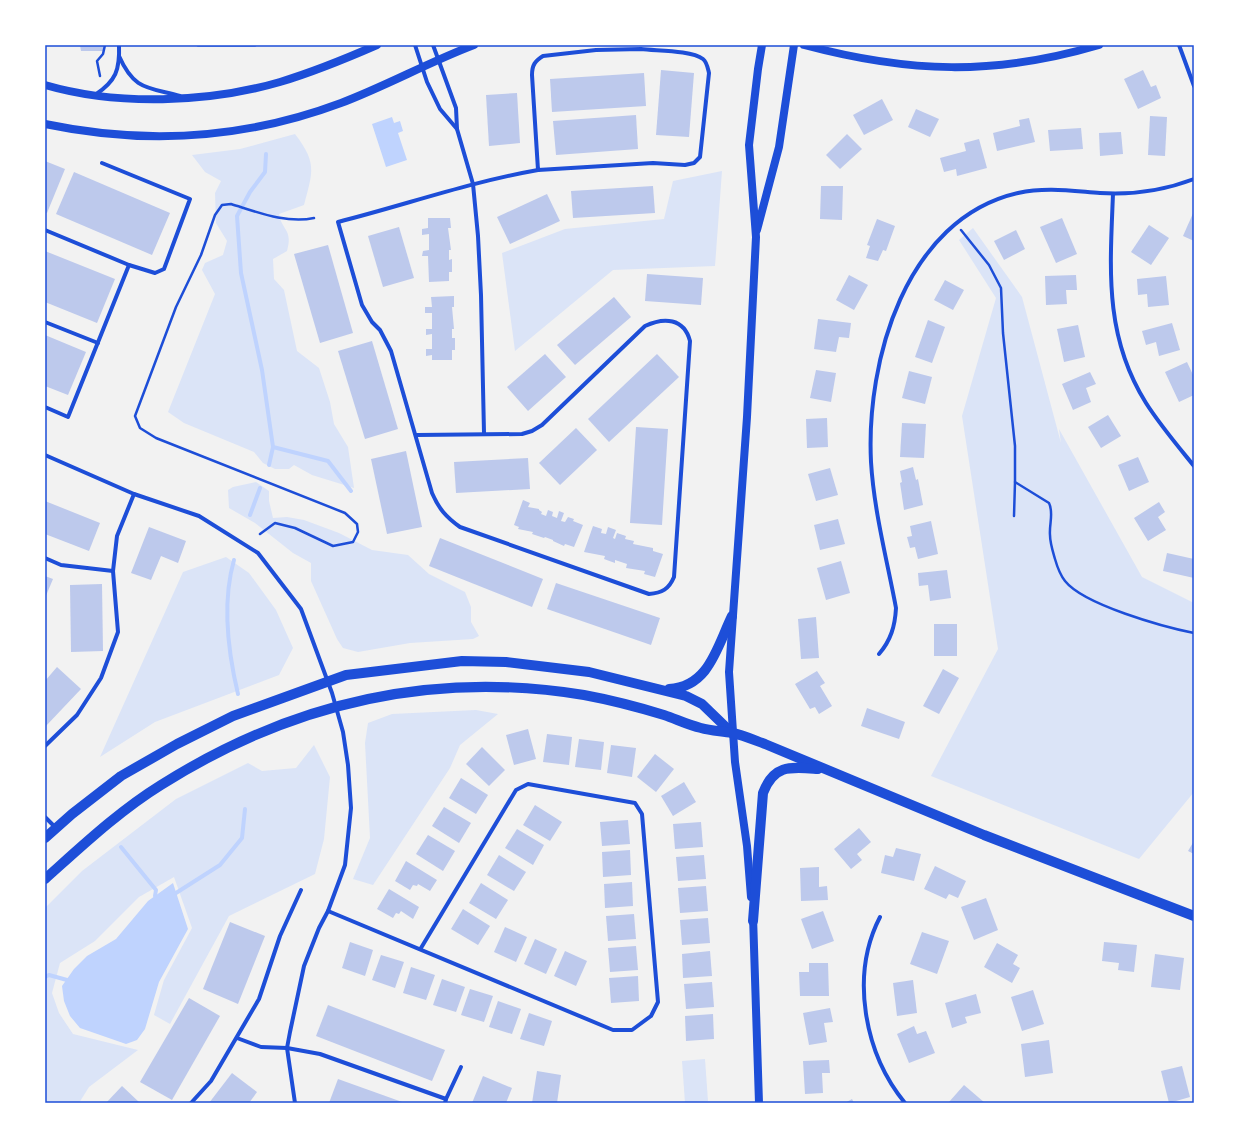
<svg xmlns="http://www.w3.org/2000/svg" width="1239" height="1148" viewBox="0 0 1239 1148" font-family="Manrope,sans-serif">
	<rect width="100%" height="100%" fill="#f2f2f2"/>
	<g fill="#dbe4f7">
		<path d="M 295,134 C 317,163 313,171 304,205 L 279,214 C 282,231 293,229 287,251 L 273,259 L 274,279 L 284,290 L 297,351 L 319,368 L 330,402 L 334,424 L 348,447 L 354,488 L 312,475 L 294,465 L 289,469 L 275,469 L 263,463 L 254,452 L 184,423 L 168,412 L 215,294 L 202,270 L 205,263 L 223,255 L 227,241 L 216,223 L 215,193 L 221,181 L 205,172 L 192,155 L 240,149 Z"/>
		<polygon points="722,171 715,266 613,270 515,351 502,253 565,229 664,219 673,181"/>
		<polygon points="973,228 1022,297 1061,443 1059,429 1142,577 1194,603 1194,792 1139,859 931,776 998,649 962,416 996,298 959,240"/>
		<polygon points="256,482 269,491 269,501 273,518 287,517 304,520 339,533 372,550 408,555 429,574 465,592 471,607 471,622 479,636 473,639 410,643 358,652 343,648 337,639 311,581 311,563 293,553 255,523 229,508 228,490 233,487"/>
		<polygon points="226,557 249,573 276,610 293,648 279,675 155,722 100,757 183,572"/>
		<polygon points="476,710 498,714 460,745 450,768 373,885 353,879 370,838 365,743 368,723 392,714"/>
		<polygon points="314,745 330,777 324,839 315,874 229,916 170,1024 154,1015 164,980 192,928 174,877 139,897 95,941 60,963 52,993 59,1013 73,1034 138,1050 89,1087 79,1103 45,1103 45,908 82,871 176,799 248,763 262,771 296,768"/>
		<polygon points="705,1059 708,1101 685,1103 682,1061"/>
	</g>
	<g fill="#bfd3fe">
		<polygon points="392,117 394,123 400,121 403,131 398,133 407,160 386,167 372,124"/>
		<polygon points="173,883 188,929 159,982 145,1029 137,1040 126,1044 80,1028 70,1016 64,1001 62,986 74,969 87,956 116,939 148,901"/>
	</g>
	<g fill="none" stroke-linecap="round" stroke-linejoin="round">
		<g stroke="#bfd3fe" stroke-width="4">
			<polyline points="266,154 265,172 250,192 237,216 241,273 262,370 273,447 328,461 351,491"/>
			<polyline points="269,465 273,447"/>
			<polyline points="250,515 260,488"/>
			<path d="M 234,560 C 222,602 228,652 238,694"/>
			<polyline points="121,847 156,890 155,896"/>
			<polyline points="176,893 220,865 242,838 245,809"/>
			<polyline points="45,977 49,975 67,980"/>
		</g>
	</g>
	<g fill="#bdc9ec">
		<polygon points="80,45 104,45 103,51 81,51"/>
		<polygon points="661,70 694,73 689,137 656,135"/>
		<polygon points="1143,70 1151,87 1156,85 1161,98 1138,109 1124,79"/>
		<polygon points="644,73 646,106 552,112 550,79"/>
		<polygon points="517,93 520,143 489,146 486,95"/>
		<polygon points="882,99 893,120 864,135 853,115"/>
		<polygon points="916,109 939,119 930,137 908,127"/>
		<polygon points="636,115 638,149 556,155 553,121"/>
		<polygon points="1150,116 1167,117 1165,156 1148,155"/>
		<polygon points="1029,118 1035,142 997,151 993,133 1020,126 1019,120"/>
		<polygon points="1081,128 1083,149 1050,151 1048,130"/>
		<polygon points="1121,132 1123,154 1100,156 1099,133"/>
		<polygon points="847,134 862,149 840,169 826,155"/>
		<polygon points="979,139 987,168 957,176 956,169 944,172 940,158 966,151 964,143"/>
		<polygon points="45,161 65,169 47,213 45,212"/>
		<polygon points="74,172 170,213 152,255 56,214"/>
		<polygon points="653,186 655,213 573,218 571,191"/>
		<polygon points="821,186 843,186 842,220 820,219"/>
		<polygon points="547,194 560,221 510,244 497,217"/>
		<polygon points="1194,211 1194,241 1183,236"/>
		<polygon points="428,218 450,218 451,228 448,228 451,250 449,250 449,260 452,259 452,272 449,272 449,281 429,282 428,256 422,256 423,251 429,250 429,234 422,235 422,229 428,228"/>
		<polygon points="1062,218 1077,254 1056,263 1040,227"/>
		<polygon points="877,219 895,226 886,251 883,250 878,261 866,258 870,246 867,245"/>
		<polygon points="1149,225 1169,238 1151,265 1131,252"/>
		<polygon points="399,227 414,278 383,287 368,236"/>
		<polygon points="1016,230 1025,249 1004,260 994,241"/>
		<polygon points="328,245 353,333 320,343 294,254"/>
		<polygon points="45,251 115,279 97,323 45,302"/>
		<polygon points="647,274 703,278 701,305 645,301"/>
		<polygon points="849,275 868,285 854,310 836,300"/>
		<polygon points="1076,275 1077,290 1066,290 1067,304 1046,305 1045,276"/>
		<polygon points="1166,276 1169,305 1148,307 1147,294 1138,295 1137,279"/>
		<polygon points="945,280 964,290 953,310 934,300"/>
		<polygon points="454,296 454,307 452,307 454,329 452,329 452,338 455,338 455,350 452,350 452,360 432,360 432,355 426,356 426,349 432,349 432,334 426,335 426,329 432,329 432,313 425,313 425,307 432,307 431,297"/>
		<polygon points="614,297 631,317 575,365 557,345"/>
		<polygon points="818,319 851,323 849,338 839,337 836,352 814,349"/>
		<polygon points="928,320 945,327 932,363 915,357"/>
		<polygon points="1172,323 1180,350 1159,356 1156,342 1146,345 1142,331"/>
		<polygon points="1078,325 1085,357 1064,362 1057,329"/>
		<polygon points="45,335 86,352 68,395 45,386"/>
		<polygon points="372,341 398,429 365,439 338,351"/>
		<polygon points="545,354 566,377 528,411 507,387"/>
		<polygon points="657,354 679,377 609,442 588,419"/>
		<polygon points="1187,362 1194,377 1194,395 1179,402 1165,372"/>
		<polygon points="816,370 836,373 831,402 810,398"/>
		<polygon points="909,371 932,377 925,404 902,398"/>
		<polygon points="1090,372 1096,384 1086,388 1091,402 1073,410 1062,384"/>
		<polygon points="1108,415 1121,436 1101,448 1088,427"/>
		<polygon points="827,418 828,447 807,448 806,419"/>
		<polygon points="902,423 926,424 924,458 900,457"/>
		<polygon points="636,427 668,429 662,525 630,523"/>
		<polygon points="576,428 597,450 560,485 539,463"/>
		<polygon points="406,451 422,527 387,534 371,459"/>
		<polygon points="1138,457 1149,482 1129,491 1118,465"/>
		<polygon points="528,458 530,489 456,493 454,462"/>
		<polygon points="913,467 916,480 918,479 923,505 904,510 900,483 902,482 900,471"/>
		<polygon points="830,468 838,495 816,501 808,474"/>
		<polygon points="523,500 530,503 528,507 539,509 539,510 542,512 541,514 546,516 548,510 553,512 552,516 557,518 559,511 564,513 561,521 565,522 568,517 574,519 573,521 583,525 574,547 565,544 564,546 553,541 553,540 545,537 544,538 532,534 533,532 518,529 519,527 514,525"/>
		<polygon points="45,501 100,523 89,551 45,534"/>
		<polygon points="1159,502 1165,512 1158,517 1166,530 1148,541 1134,518"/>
		<polygon points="838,519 845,544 820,550 814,525"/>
		<polygon points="931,521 938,554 918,559 915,547 910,548 907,537 912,536 910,526"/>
		<polygon points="593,526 602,529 601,533 606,534 608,527 616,530 613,538 615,539 617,533 626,536 625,539 634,541 633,544 653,548 653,551 663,554 655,577 644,574 645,571 626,568 627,564 615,560 615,563 604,559 605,556 584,552"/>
		<polygon points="149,527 186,541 178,563 161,556 151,580 131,573"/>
		<polygon points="440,538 543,579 532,607 429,566"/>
		<polygon points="1167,553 1194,559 1194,578 1163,571"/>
		<polygon points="841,561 850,593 826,600 817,568"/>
		<polygon points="947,570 951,598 930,601 928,585 919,586 918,573"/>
		<polygon points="45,576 53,579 45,598"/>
		<polygon points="556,583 660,618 651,645 547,609"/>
		<polygon points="102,584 103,651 71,652 70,585"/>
		<polygon points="816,617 819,658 801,659 798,619"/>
		<rect x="934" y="624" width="23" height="32"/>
		<polygon points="57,667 81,689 45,727 45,681"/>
		<polygon points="943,669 959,678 939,714 923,706"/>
		<polygon points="817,671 825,683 820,686 832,706 819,714 815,707 810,709 795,684"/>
		<polygon points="867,708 905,722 899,739 861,726"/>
		<polygon points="528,729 536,759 514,765 506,735"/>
		<polygon points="547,734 572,737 569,765 543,762"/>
		<polygon points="579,739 604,742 601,770 575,767"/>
		<polygon points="611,745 636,748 632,777 607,773"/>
		<polygon points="482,747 505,770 489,786 466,764"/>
		<polygon points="655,754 674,769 656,792 637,777"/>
		<polygon points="461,778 488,795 476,814 449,798"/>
		<polygon points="684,782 696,802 673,816 661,796"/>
		<polygon points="535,805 562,822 550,841 523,825"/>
		<polygon points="444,807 471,823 459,843 432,826"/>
		<polygon points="628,820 630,844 602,846 600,822"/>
		<polygon points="701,822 703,847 675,849 673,824"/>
		<polygon points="859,828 871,842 857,854 862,860 851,869 834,849"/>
		<polygon points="517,829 544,845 533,865 505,848"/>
		<polygon points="428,835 455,851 443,871 416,854"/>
		<polygon points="1194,841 1194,854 1188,851"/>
		<polygon points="896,848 921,854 914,881 881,873 885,855 893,857"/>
		<polygon points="630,850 631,875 603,877 602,852"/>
		<polygon points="499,855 526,872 514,891 487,875"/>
		<polygon points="704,855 706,879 678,881 676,857"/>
		<polygon points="406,861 437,880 430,891 418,884 417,886 413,885 410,890 395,881"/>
		<polygon points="935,866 966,881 958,898 949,894 946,899 924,889"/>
		<polygon points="819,867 819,887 827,886 828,900 801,901 800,868"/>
		<polygon points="632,882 633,906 605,908 604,884"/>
		<polygon points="481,883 508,900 496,919 469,903"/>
		<polygon points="706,886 708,911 680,913 678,888"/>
		<polygon points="389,889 419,907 413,919 401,911 399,914 396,913 393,918 377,909"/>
		<polygon points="986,898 998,930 974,940 961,907"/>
		<polygon points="463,909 490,926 478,945 451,929"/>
		<polygon points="823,911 834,941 812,949 801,919"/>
		<polygon points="634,914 636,939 608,941 606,916"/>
		<polygon points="708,918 710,943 682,945 680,920"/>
		<polygon points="230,922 265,936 238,1004 203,989"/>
		<polygon points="505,927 527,937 516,962 494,952"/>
		<polygon points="922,932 949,941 937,974 910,964"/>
		<polygon points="535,939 557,949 546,974 524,964"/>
		<polygon points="350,942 373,950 365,976 342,968"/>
		<polygon points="1104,942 1137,945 1134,972 1118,970 1119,963 1102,961"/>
		<polygon points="997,943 1018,955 1013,964 1020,968 1012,983 984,967"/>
		<polygon points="636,946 638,970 610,972 608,948"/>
		<polygon points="565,951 587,961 576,986 554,976"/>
		<polygon points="710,951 712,976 683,978 682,954"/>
		<polygon points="1155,954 1184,958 1180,990 1151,987"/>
		<polygon points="381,955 404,962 395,988 372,980"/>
		<polygon points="809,963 828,963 829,996 800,996 799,972 809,972"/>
		<polygon points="411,967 435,975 426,1000 403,993"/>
		<polygon points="638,976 639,1001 611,1003 609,978"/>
		<polygon points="442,979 465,987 456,1012 433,1005"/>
		<polygon points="913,980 917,1013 897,1016 893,983"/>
		<polygon points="712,982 714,1007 686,1009 684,984"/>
		<polygon points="470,989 493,996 484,1022 461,1015"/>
		<polygon points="1033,990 1044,1024 1022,1031 1011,997"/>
		<polygon points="976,994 981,1013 965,1017 967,1023 952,1028 945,1003"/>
		<polygon points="189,998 220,1016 172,1100 140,1082"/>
		<polygon points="498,1001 521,1009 512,1034 489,1027"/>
		<polygon points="328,1005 445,1050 432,1081 316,1036"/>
		<polygon points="830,1008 833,1022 824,1023 827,1042 809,1045 803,1013"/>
		<polygon points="529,1013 552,1021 544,1046 520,1039"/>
		<polygon points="713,1014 714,1039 686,1041 685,1016"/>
		<polygon points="914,1026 917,1034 926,1031 935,1053 909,1063 897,1034"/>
		<polygon points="1049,1040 1053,1073 1025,1077 1021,1044"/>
		<polygon points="829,1060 830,1073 822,1073 823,1093 805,1094 803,1061"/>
		<polygon points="1182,1066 1190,1097 1169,1103 1161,1071"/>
		<polygon points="537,1071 561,1075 557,1103 532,1103"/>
		<polygon points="232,1073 257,1092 249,1103 209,1103"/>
		<polygon points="483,1076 512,1088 506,1103 472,1103"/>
		<polygon points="338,1079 405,1103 329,1103"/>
		<polygon points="964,1085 985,1103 950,1103 949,1102"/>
		<polygon points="122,1086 140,1103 106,1103"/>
		<polygon points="852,1099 854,1103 845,1103"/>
	</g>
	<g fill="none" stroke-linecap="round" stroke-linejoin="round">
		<g stroke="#1d4ed8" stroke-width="2.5">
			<polyline points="100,76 97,61 103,54 105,45"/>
			<path d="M 961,230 L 989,265 L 1001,288 L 1003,333 L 1015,446 L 1015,482 L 1049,503 C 1054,513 1049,524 1050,535 C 1050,543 1053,552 1055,559 C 1057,566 1061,576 1065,581 C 1084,605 1164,627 1194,633"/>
			<polyline points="1014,516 1015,482"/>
			<path d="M 260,534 L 275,523 L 295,528 L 333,546 L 353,542 L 358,532 L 357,524 L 345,513 L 156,438 L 140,428 L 135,416 L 176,307 L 201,255 L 215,215 L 222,205 L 231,204 C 257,212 287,224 314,218"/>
		</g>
		<polyline stroke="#1d4ed8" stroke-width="3" points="198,45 255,45"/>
		<g stroke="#1d4ed8" stroke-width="4">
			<polyline points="415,45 427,82 440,109 457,129"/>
			<polyline points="433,45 456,108 457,129 473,184 478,236 481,295 484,433"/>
			<polyline points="1179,45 1194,86"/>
			<path d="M 641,49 C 656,51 691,50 703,59 C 707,62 708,69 709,73 L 700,157 L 694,163 L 685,165 L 653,163 L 538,170 L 532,75 C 532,65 535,61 543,56 L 596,50 Z"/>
			<path d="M 119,56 C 134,90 147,87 180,96"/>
			<path d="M 95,95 C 116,81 120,70 119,45"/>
			<path d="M 1113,194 C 1110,269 1104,336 1146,403 C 1160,425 1177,445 1194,466"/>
			<polyline points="45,230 129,265 155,273 164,269 190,199 102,163"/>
			<polyline points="45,322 98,343"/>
			<polyline points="45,407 68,417 129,265"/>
			<path d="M 417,435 L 522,434 L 532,431 L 542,425 L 645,326 C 664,317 684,318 690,341 L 674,577 C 669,589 662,593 649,594 L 460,527 C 446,517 439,509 432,493 L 391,351 L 380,330 L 372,322 L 362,305 L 338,222 C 405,205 470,182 538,170"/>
			<polyline points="45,455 134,494 199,516 258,553 301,609 332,693 343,732 348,765 351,808 345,865 328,911 319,928 304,966 290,1032 287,1048 295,1103"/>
			<polyline points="45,558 61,565 113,571"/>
			<path d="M 879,654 C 891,640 895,626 896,608 C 887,560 874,511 871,462 C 866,361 905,219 1018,193 C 1046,187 1072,191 1100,193 C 1131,195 1165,190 1194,179"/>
			<polyline points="45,746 77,715 101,678 118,632 113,571 117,536 134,494"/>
			<polyline points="45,817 56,828"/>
			<polyline points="328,911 613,1030 632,1030 651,1016 658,1002 642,814 635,803 528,784 516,790 421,948"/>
			<path d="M 880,917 C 850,975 864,1053 905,1103"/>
			<polyline points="237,1038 261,1047 287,1048 320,1054 446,1099 445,1103"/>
			<polyline points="446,1099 461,1067"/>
			<polyline points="191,1103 211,1081 259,999 280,936 301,890"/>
		</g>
		<g stroke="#1d4ed8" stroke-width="8">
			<path d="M 804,45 C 909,73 994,76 1099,45"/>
			<path d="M 45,85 C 117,106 208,103 280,82 C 313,72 345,59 377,45"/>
			<path d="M 45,124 C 145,145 245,139 341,103 C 386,86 429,62 474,45"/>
			<polyline points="757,230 779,147 794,45"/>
			<polyline points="751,897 747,846 735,762 729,672 747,417 756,237 749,145 758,69 762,45"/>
			<polyline points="753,916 759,1103"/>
		</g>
		<g stroke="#1d4ed8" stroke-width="10">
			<path d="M 669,689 C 709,687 717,647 732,616"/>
			<polyline points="45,838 72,814 121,776 177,744 233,716 346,675 462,661 506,662 589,672 686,696 702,704 732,733"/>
			<path d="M 45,879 C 82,846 119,811 161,785 C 291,703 431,670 584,695 C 611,700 638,707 664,715 C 676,719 688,725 701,728 C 711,731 722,731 732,733 C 743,735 754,740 765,744 L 984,835 L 1194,916"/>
			<path d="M 753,921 L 763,793 C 774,764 791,767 818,769"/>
		</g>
	</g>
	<rect width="1239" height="1148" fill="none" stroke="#ffffff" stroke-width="92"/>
	<rect x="46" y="46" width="1147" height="1056" fill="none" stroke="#1d4ed8" stroke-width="1.5"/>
</svg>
